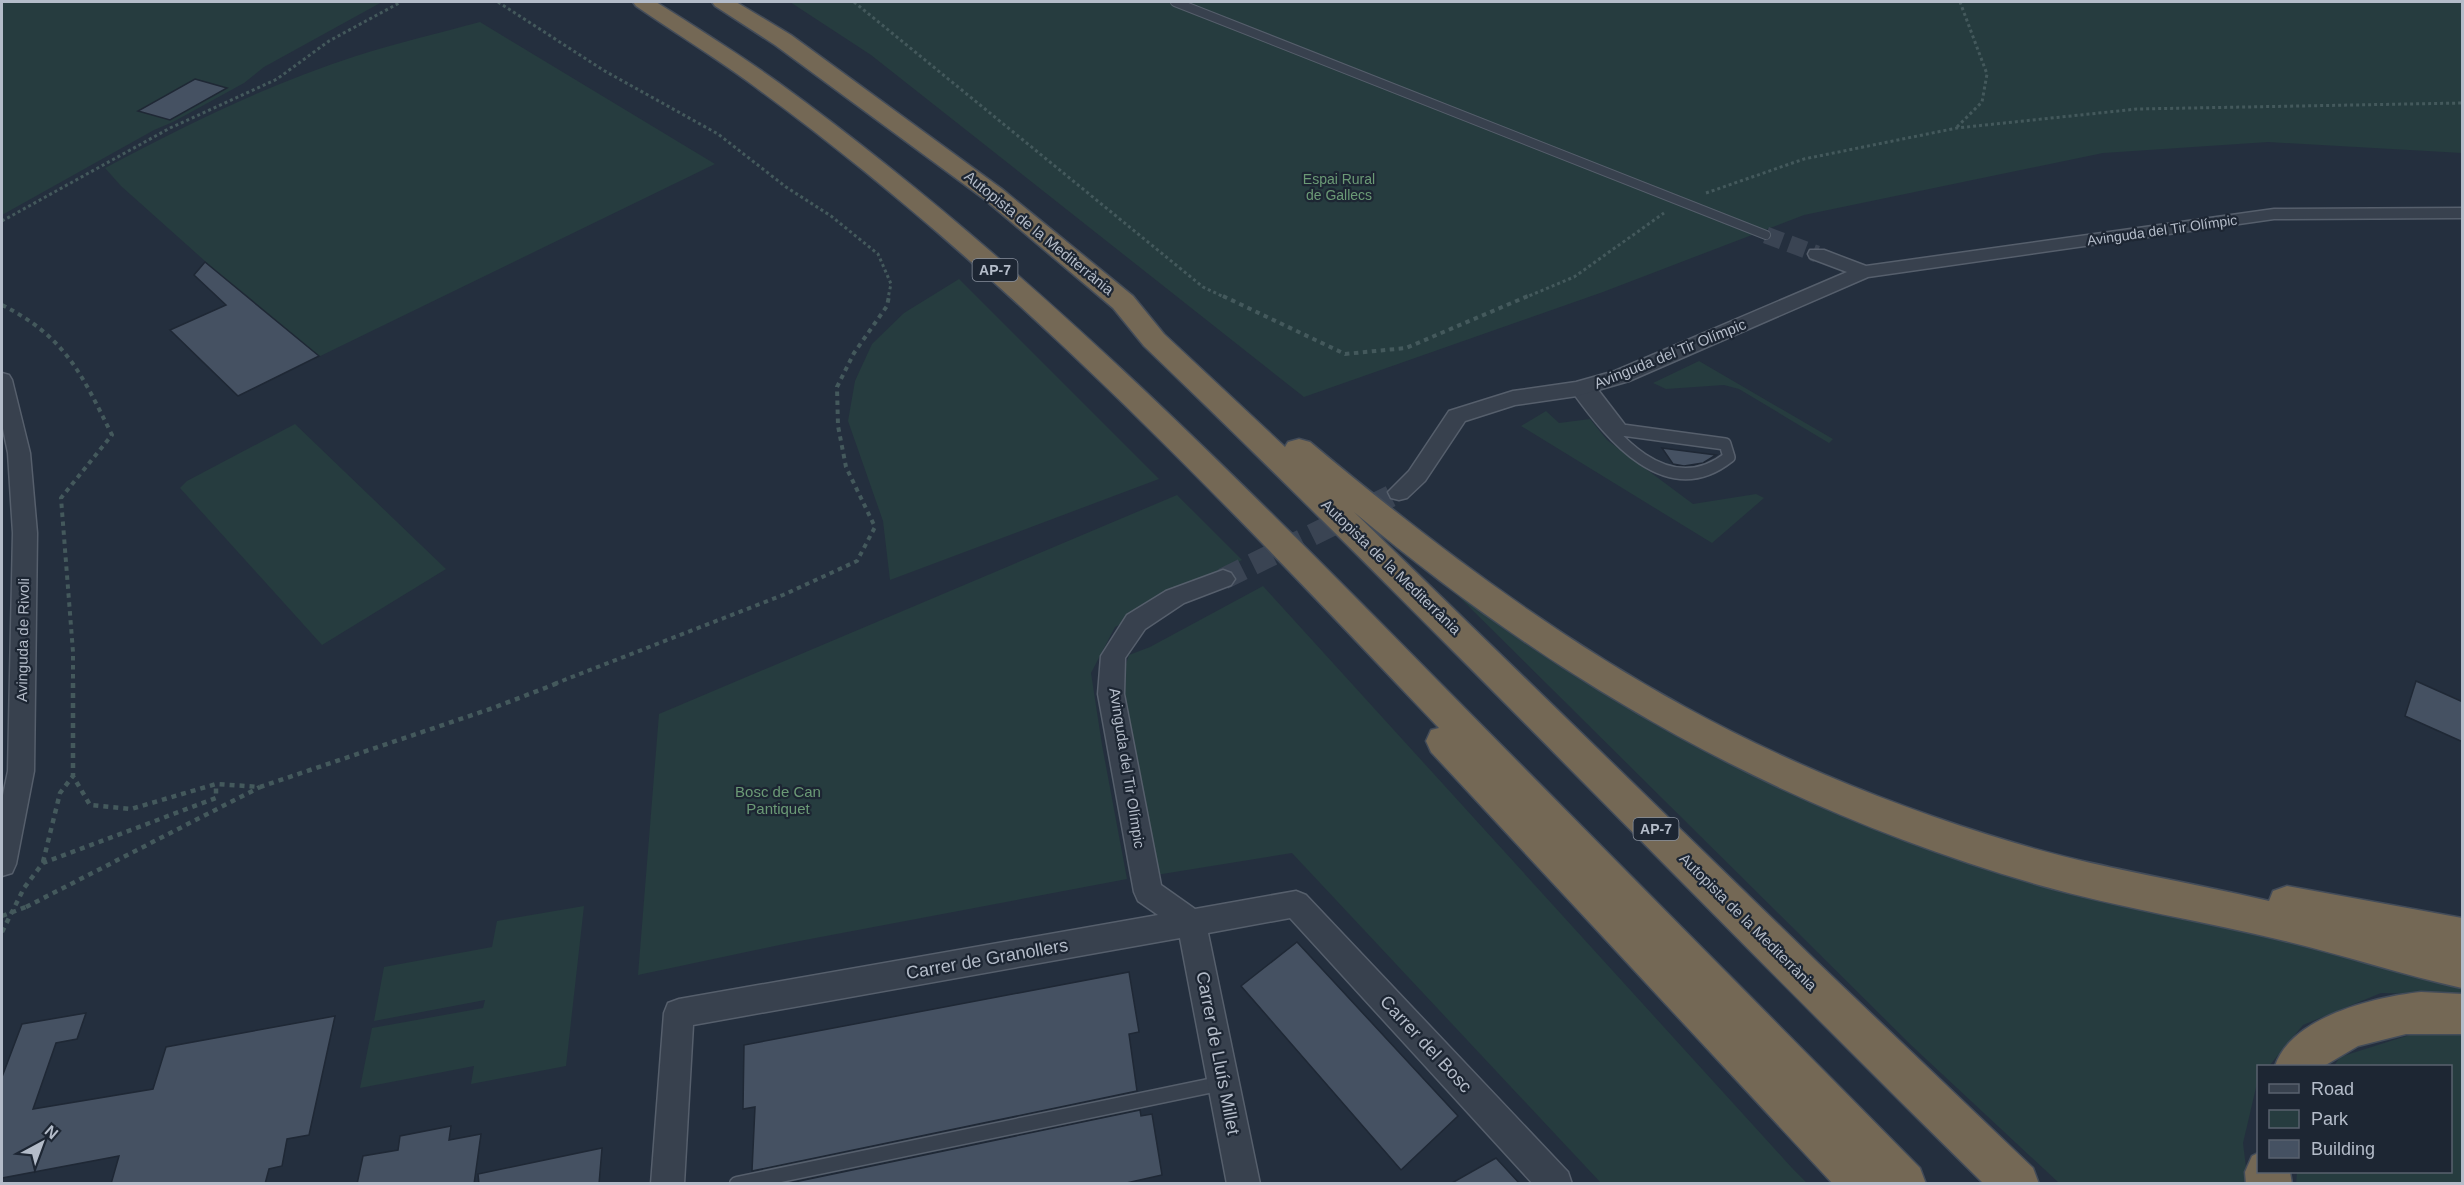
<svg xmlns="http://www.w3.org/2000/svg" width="2464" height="1185" viewBox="0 0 2464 1185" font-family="Helvetica,sans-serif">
	<rect width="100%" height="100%" fill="#242f3e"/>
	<g fill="#263c3f">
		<polygon points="2,2 382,2 264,67 244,83 173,122 154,130 2,215"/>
		<polygon points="790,2 2462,2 2462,153 2268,142 2103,153 1804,215 1603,292 1304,397 871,55"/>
		<path d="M 480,22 L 715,164 L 238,396 L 170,330 L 226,305 L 215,270 L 121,186 L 105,168 C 186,125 269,84 356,56 C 397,43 439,33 480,22 Z"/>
		<polygon points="959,279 1159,479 890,580 883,521 848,421 855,381 872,344 904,313"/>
		<polygon points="1699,361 1833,439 1829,443 1739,389 1724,385 1666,389 1653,383"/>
		<polygon points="1546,411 1559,423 1590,419 1607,440 1693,504 1756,494 1764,498 1712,543 1521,426"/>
		<polygon points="295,424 446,569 322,645 180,488 187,481"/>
		<polygon points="1177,495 1242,560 1115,627 1091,673 1102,745 1127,879 789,943 638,975 659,714"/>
		<polygon points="1432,570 1793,790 2462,981 2462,995 2381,993 2303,1025 2269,1066 2258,1066 2258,1079 2243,1143 2248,1183 2059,1183 1912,1046"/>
		<polygon points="1263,586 1792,1168 1807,1183 1601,1183 1292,853 1156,875 1122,676 1129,655 1150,647"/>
		<polygon points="584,906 566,1066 471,1084 474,1066 360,1088 372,1028 483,1008 485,1000 374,1021 384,967 492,947 497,921"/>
		<polygon points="2419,1032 2462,1035 2462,1183 2296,1184 2297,1172 2450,1172 2450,1066 2334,1066 2340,1057"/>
	</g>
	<g fill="#455162" stroke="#1f2835" stroke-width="1.5">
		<polygon points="195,79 227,88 170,120 138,111"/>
		<polygon points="205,262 319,356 238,396 170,330 226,305 194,275"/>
		<polygon points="1662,448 1716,455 1703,463 1684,466 1673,464"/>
		<polygon points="2416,681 2463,702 2463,742 2405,716"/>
		<polygon points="1297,942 1458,1116 1401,1170 1241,986"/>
		<polygon points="1129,972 1139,1032 1129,1034 1137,1091 752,1171 755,1107 743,1109 744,1045"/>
		<polygon points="86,1013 77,1039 56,1043 33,1109 153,1089 166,1047 335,1016 309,1135 287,1139 282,1166 269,1169 265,1184 111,1184 119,1156 2,1178 2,1077 22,1024"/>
		<polygon points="1140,1110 1141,1116 1152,1114 1162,1175 1122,1184 785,1184"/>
		<polygon points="451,1126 449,1140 481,1134 474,1184 357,1184 363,1156 398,1150 400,1136"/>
		<polygon points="602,1148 599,1184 479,1184 478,1174"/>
		<polygon points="1496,1158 1520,1184 1450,1184"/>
	</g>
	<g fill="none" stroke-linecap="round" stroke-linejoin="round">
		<polyline stroke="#3a4453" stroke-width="17" stroke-dasharray="17 8" stroke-linecap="butt" points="1766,235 1817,254"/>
		<polyline stroke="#3a4453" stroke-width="22" stroke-dasharray="22 11" stroke-linecap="butt" points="1223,579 1399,492"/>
		<defs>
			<polyline id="lane-far2" points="1175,2 1766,235"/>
			<path id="lane-far1" d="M 1577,389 C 1611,436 1667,506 1729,457 L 1725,444 L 1622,430 L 1589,387"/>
			<polyline id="lane" points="737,1184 1223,1083"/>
			<g id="street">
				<polygon points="2462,208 2462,218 2274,219 1868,277 1629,381 1577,396 1515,405 1465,421 1425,481 1407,498 1399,500 1391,498 1388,492 1409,471 1449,411 1513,391 1576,382 1615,371 1847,272 1810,258 1808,254 1810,250 1824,250 1866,266 2274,209"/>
				<polygon points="2,373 9,375 12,380 30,453 37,533 34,771 16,864 12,873 2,876 2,800 8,771 13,533 8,453 2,424"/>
				<polygon points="1223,570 1231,573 1235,579 1231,585 1184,603 1145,629 1125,658 1124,694 1161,885 1195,909 1296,891 1306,895 1568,1172 1572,1184 1533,1184 1290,918 1208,933 1260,1184 1227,1184 1180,938 693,1025 684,1184 651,1184 664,1013 668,1003 679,999 1158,915 1138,901 1134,892 1098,694 1101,656 1127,615 1166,591"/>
			</g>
			<g id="highway">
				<path d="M 633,2 L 656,2 C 697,28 739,54 779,83 C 1020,258 1230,470 1439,682 C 1599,844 1760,1006 1920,1168 L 1926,1184 L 1833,1184 L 1431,752 L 1426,741 L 1431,730 L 1439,728 C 1225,503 1012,276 762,92 C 721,61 678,35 636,6 Z"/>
				<path d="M 712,2 L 736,2 L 791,35 L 1002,189 L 1133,296 L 1164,334 L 1285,447 L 1288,442 L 1299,439 L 1310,442 C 1427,540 1550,633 1685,707 C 1789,764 1901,809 2015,843 C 2098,868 2184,881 2269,901 L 2273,891 L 2287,886 L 2462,918 L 2462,988 C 2403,975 2344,955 2285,941 C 2203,921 2120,908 2039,885 C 1780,810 1560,685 1354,512 L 1815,960 L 2033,1168 L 2039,1184 L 1984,1184 C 1702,907 1429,620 1144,346 L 1113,308 L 984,199 L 775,45 L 715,6 Z"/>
				<path d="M 2421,992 L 2462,994 L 2462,1034 L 2406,1034 L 2358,1046 L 2324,1066 L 2275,1066 C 2291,1017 2374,997 2421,992 Z"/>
				<polygon points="2258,1153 2258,1172 2290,1172 2292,1184 2246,1184 2245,1172 2252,1156"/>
			</g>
		</defs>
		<use href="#lane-far2" stroke="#565f6c" stroke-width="10"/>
		<use href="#lane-far1" stroke="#565f6c" stroke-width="14"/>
		<use href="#lane" stroke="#565f6c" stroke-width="17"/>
		<use href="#street" stroke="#565f6c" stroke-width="3"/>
		<use href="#highway" stroke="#434c59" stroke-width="3"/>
		<g stroke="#44595c" stroke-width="3" stroke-dasharray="3 3" stroke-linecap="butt">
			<polyline points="498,2 603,70 718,134 786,187 831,216 878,254 891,284 888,298"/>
			<polyline points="854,2 1203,287 1226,298"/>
			<polyline points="1957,127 1982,102 1987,74 1960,2"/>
			<polyline points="1706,193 1804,159 1957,128 2137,109 2462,103"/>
			<polyline points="2,221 170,128 277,79 329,41 401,2"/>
			<polyline points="1524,298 1574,277 1664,213"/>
		</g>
		<g stroke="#44595c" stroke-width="4" stroke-dasharray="4.5 4.5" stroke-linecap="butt">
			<polyline points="1223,296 1345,354 1406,348 1528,296"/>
			<path d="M 2,305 C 66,337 82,375 112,435 L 61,498 L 73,652 L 73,684"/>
			<polyline points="554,684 783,595 857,561 875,527 846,467 838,426 837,387 854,353 887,306 889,296"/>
		</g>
		<g stroke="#44595c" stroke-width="4.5" stroke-dasharray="5 5" stroke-linecap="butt">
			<polyline points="73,683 73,776 90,805 131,809 216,784 260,787 493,708 558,683"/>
			<polyline points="43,862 60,793 73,776"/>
			<polyline points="26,907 260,787"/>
			<polyline points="2,932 24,888 43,863 216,798 216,784"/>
		</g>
		<use href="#lane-far2" stroke="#38414e" stroke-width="8"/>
		<use href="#lane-far1" stroke="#38414e" stroke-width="11"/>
		<use href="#lane" stroke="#38414e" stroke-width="14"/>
		<use href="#street" fill="#38414e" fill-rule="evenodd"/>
		<use href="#highway" fill="#746855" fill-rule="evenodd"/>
		<polyline stroke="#44595c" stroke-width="4.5" stroke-dasharray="5 5" stroke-linecap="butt" points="2,916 26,907"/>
	</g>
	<g text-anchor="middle" stroke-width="4.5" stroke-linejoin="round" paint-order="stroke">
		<g font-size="14" fill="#6b9a76" stroke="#1d2633">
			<text x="1339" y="184">Espai Rural<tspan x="1339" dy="16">de Gallecs</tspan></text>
		</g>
		<g font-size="14" fill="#b4bcc9" stroke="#1d2633">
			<text transform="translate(2162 230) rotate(-8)" y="5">Avinguda del Tir Olímpic</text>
		</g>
		<g fill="#1d2633" stroke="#878f9c" stroke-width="1.5">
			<rect x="972.5" y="259" width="45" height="22" rx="4.5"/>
			<rect x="1633.5" y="818" width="45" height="22" rx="4.5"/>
		</g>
		<g font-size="14" font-weight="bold" fill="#b4bcc9">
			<text x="995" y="275">AP-7</text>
			<text x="1656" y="834">AP-7</text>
		</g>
		<g font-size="15" fill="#b4bcc9" stroke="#1d2633">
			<text transform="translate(1039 233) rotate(39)" y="5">Autopista de la Mediterrània</text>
			<text transform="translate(1670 354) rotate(-22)" y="5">Avinguda del Tir Olímpic</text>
			<text transform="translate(1391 567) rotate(44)" y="5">Autopista de la Mediterrània</text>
			<text transform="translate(23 640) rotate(-89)" y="5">Avinguda de Rivoli</text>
			<text transform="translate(1127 768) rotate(81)" y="5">Avinguda del Tir Olímpic</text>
			<text transform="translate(1748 922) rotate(45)" y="5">Autopista de la Mediterrània</text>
		</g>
		<g font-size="15" fill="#6b9a76" stroke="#1d2633">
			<text x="778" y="797">Bosc de Can<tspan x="778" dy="17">Pantiquet</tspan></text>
		</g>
		<g font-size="18" fill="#b4bcc9" stroke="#1d2633">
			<text transform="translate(987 959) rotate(-10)" y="6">Carrer de Granollers</text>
			<text transform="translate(1426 1044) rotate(47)" y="6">Carrer del Bosc</text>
			<text transform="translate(1218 1053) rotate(79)" y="6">Carrer de Lluís Millet</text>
		</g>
	</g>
	<rect width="2464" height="1185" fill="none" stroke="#b4bcc9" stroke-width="6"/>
	<rect x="2257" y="1065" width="195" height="108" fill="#1d2633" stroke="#59626f" stroke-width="1.5"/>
	<rect x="2269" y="1084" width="30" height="9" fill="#38414e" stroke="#59626f" stroke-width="1.5"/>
	<text x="2311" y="1095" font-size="18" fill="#b4bcc9">Road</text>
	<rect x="2269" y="1110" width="30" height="18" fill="#263c3f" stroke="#59626f" stroke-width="1.5"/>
	<text x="2311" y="1125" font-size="18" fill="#b4bcc9">Park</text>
	<rect x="2269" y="1140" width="30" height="18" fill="#455162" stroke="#59626f" stroke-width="1.5"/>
	<text x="2311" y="1155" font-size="18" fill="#b4bcc9">Building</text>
	<g transform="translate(42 1143) rotate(41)" stroke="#1d2633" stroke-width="4.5" paint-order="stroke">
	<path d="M0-4.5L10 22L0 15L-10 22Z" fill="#b4bcc9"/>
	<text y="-9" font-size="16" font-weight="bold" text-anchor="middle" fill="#b4bcc9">N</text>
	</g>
</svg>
